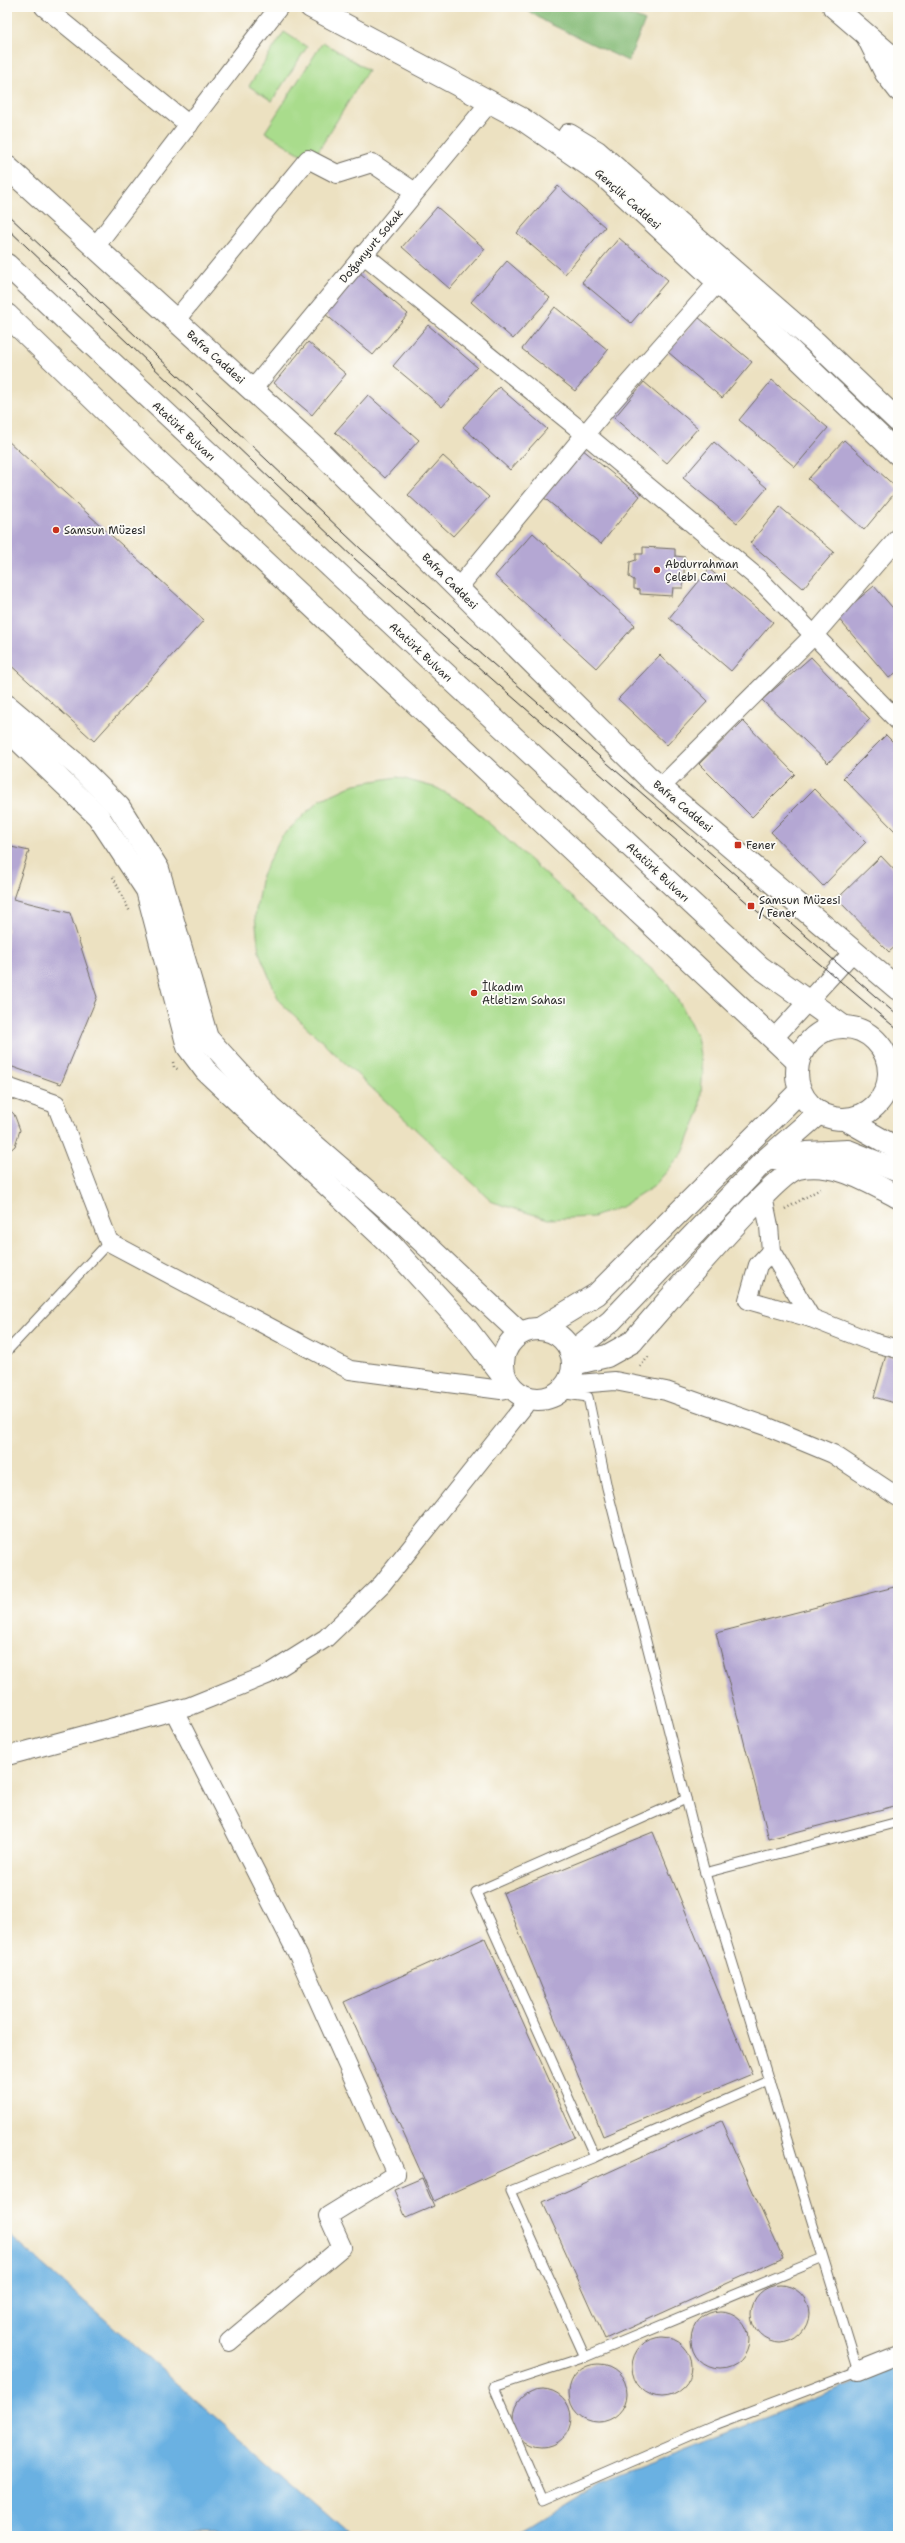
<svg xmlns="http://www.w3.org/2000/svg" width="905" height="2543" viewBox="0 0 905 2543" font-family="'Shantell Sans',sans-serif">
	<rect width="100%" height="100%" fill="#fdfcf7"/>
	<filter id="ink" filterUnits="userSpaceOnUse"><feTurbulence type="fractalNoise" baseFrequency=".025" numOctaves="2"/><feDisplacementMap in="SourceGraphic" scale="8" xChannelSelector="R" yChannelSelector="G"/><feConvolveMatrix kernelMatrix="1 2 1 2 8 2 1 2 1" color-interpolation-filters="sRGB"/></filter>
	<filter id="wash" filterUnits="userSpaceOnUse"><feTurbulence type="fractalNoise" baseFrequency=".012" numOctaves="4" result="noise"/><feDisplacementMap in="SourceGraphic" scale="16" xChannelSelector="R" yChannelSelector="G"/><feGaussianBlur stdDeviation="0.9" result="paint"/><feColorMatrix in="noise" values="0 0 0 0 0 0 0 0 0 0 0 0 0 0 0 0 0 1.4 0 .05"/><feComposite in="paint" operator="in"/></filter>
	<g filter="url(#wash)">
		<rect width="100%" height="100%" fill="#ece1c1"/>
		<g fill="#a9dc8c" stroke="#6a845c">
			<polygon points="284,32 307,47 272,101 249,86"/>
			<polygon points="323,42 368,70 312,161 265,132"/>
			<polygon points="397,777 437,788 471,807 668,984 684,1010 697,1037 703,1072 699,1113 683,1153 653,1187 621,1207 593,1217 548,1219 493,1202 279,1001 259,952 255,916 262,875 281,837 320,800 355,784"/>
		</g>
		<polygon fill="#86bc78" stroke="#587452" points="522,7 611,7 645,21 628,61 546,22"/>
		<g fill="#6bb1e2" stroke="#4b6e86">
			<polygon points="7,2233 350,2536 7,2536"/>
			<polygon points="898,2366 898,2536 514,2536 602,2482"/>
		</g>
		<g id="blocks">
			<g fill="#b4a7d3">
				<polygon points="558,186 605,227 565,274 517,233"/>
				<polygon points="437,207 485,249 450,289 402,247"/>
				<polygon points="619,238 668,280 631,323 582,282"/>
				<polygon points="507,261 550,298 513,339 471,302"/>
				<polygon points="359,272 408,314 373,355 324,313"/>
				<polygon points="555,307 608,350 575,391 522,349"/>
				<polygon points="698,317 752,362 722,398 668,352"/>
				<polygon points="428,325 477,367 442,407 393,366"/>
				<polygon points="308,342 346,374 312,415 274,383"/>
				<polygon points="772,380 828,428 795,467 739,420"/>
				<polygon points="644,382 698,428 667,463 614,418"/>
				<polygon points="499,387 547,429 510,470 463,427"/>
				<polygon points="368,395 419,440 385,478 335,432"/>
				<polygon points="7,440 204,620 94,741 7,662"/>
				<polygon points="844,440 898,489 864,530 808,479"/>
				<polygon points="714,442 767,488 737,523 683,478"/>
				<polygon points="582,449 640,496 601,544 543,497"/>
				<polygon points="443,456 489,497 453,536 408,495"/>
				<polygon points="780,507 834,552 803,588 750,543"/>
				<polygon points="533,533 635,625 596,668 495,576"/>
				<polygon points="643,547 675,549 675,556 685,557 683,588 673,588 672,596 640,594 640,590 634,589 634,580 629,577 630,562 636,560 636,554 643,554"/>
				<polygon points="709,569 773,622 731,671 669,618"/>
				<polygon points="874,586 898,614 898,671 889,678 837,617"/>
				<polygon points="660,655 708,701 667,745 618,699"/>
				<polygon points="811,657 870,719 828,763 762,700"/>
				<polygon points="743,721 795,774 752,817 699,764"/>
				<polygon points="886,735 898,747 898,829 895,831 843,778"/>
				<polygon points="814,789 866,842 823,886 771,832"/>
				<polygon points="7,846 29,851 13,899 70,913 97,997 61,1084 7,1065"/>
				<polygon points="881,856 898,874 898,944 889,952 837,899"/>
				<polygon points="7,1108 14,1114 20,1130 15,1146 7,1153"/>
				<polygon points="886,1355 898,1358 898,1404 874,1397"/>
				<polygon points="898,1586 898,1805 769,1839 716,1633"/>
				<polygon points="653,1832 752,2074 603,2136 503,1893"/>
				<polygon points="485,1938 575,2137 434,2201 344,2002"/>
				<polygon points="721,2121 783,2258 605,2339 543,2202"/>
				<polygon points="422,2178 434,2206 406,2218 394,2190"/>
				<circle cx="780" cy="2314" r="29"/>
				<circle cx="720" cy="2340" r="29"/>
				<circle cx="662" cy="2367" r="30"/>
				<circle cx="598" cy="2393" r="29"/>
				<circle cx="542" cy="2418" r="29"/>
			</g>
		</g>
	</g>
	<g filter="url(#ink)">
		<use href="#blocks" fill-opacity="0" stroke="#6f6b60" stroke-width="1"/>
		<g fill="none" stroke-linecap="round" stroke-linejoin="round">
			<defs>
				<g id="lane">
					<polyline points="7,1351 109,1242"/>
					<polyline points="558,1393 588,1397 607,1488 705,1873 858,2371 716,2425 543,2500 494,2387 585,2357 823,2258"/>
					<polyline points="705,1873 898,1822"/>
					<polyline points="595,2157 476,1892 686,1799"/>
					<polyline points="585,2357 510,2191 595,2157 769,2081"/>
				</g>
				<g id="street">
					<polyline points="44,7 189,125"/>
					<polyline points="865,36 884,74 898,92"/>
					<polyline points="94,248 279,7"/>
					<polyline points="363,254 585,434 760,580 898,721"/>
					<polyline points="175,321 308,159 337,174 372,163 415,192"/>
					<polyline points="252,390 490,102"/>
					<polyline points="458,588 611,403 718,282"/>
					<polyline points="661,787 814,635 898,538"/>
					<polyline points="774,1038 853,952"/>
					<polyline points="7,1087 56,1104 109,1242 350,1370 501,1390 512,1388"/>
					<polyline points="763,1196 769,1226 771,1251 811,1318 872,1342 898,1349"/>
					<polyline points="771,1251 758,1265 748,1300 811,1318"/>
					<polyline points="566,1385 615,1381 666,1391 768,1427 833,1454 898,1497"/>
					<polyline points="174,1711 299,1957 396,2174 328,2216 342,2247 229,2342"/>
					<polyline points="7,1756 188,1707 267,1675 326,1638 382,1584 524,1406 521,1395"/>
					<polyline points="858,2371 898,2355"/>
				</g>
				<g id="secondary">
					<polyline points="834,7 898,62"/>
					<polyline points="7,706 77,765 119,807 158,869 207,1038 270,1107 390,1211 520,1333"/>
					<polyline points="7,729 98,816 147,890 188,1047 206,1071 389,1243 466,1328 506,1380"/>
					<circle cx="538" cy="1364" r="35"/>
					<path d="M 573,1364 L 607,1356 L 632,1342 C 656,1315 774,1174 798,1168 C 834,1160 867,1181 898,1197"/>
				</g>
				<g id="primary">
					<polyline points="311,7 522,119 603,175 746,308 898,454"/>
					<polyline points="569,135 597,152 815,342 898,421"/>
					<polyline points="7,167 316,448 648,777 898,989"/>
					<polyline points="7,265 760,967 844,1027"/>
					<polyline points="7,315 146,450 798,1062"/>
					<circle cx="843" cy="1073" r="46"/>
					<polyline points="847,1120 898,1149"/>
					<polyline points="766,1160 806,1153 848,1151 898,1171"/>
					<polyline points="541,1328 597,1294 800,1091"/>
					<polyline points="571,1353 611,1321 764,1161 819,1113"/>
				</g>
			</defs>
			<use href="#lane" stroke="#6f6b60" stroke-width="11"/>
			<use href="#street" stroke="#6f6b60" stroke-width="20"/>
			<use href="#secondary" stroke="#6f6b60" stroke-width="24"/>
			<use href="#primary" stroke="#6f6b60" stroke-width="24"/>
			<g stroke="#6f6b60" stroke-width="2.5" stroke-dasharray="1 3" stroke-linecap="butt">
				<polyline points="113,877 130,912"/>
				<polyline points="173,1062 174,1067 179,1070"/>
				<polyline points="785,1209 822,1188"/>
				<polyline points="640,1367 649,1356"/>
				<polyline points="541,1408 552,1406"/>
			</g>
			<use href="#lane" stroke="#fff" stroke-width="9"/>
			<use href="#street" stroke="#fff" stroke-width="18"/>
			<use href="#secondary" stroke="#fff" stroke-width="22"/>
			<use href="#primary" stroke="#fff" stroke-width="22"/>
			<g stroke="#2b2b2b" stroke-width="1">
				<polyline points="7,214 362,550 898,1016"/>
				<polyline points="7,228 355,559 751,906 898,1030"/>
			</g>
		</g>
	</g>
	<g fill="#c8321e" stroke="#fdfcf7" stroke-width="1.5">
		<circle cx="56" cy="530" r="4"/>
		<circle cx="657" cy="570" r="4"/>
		<rect x="734" y="841" width="8" height="8" rx="2"/>
		<rect x="747" y="902" width="8" height="8" rx="2"/>
		<circle cx="474" cy="993" r="4"/>
	</g>
	<g text-anchor="middle" stroke-width="3.5" stroke-linejoin="round" paint-order="stroke">
		<g font-size="11" fill="#2b2b2b" stroke="#fdfcf7">
			<text transform="translate(628 199) rotate(42)" y="4">Gençlik Caddesi</text>
			<text transform="translate(371 246) rotate(-50)" y="4">Doğanyurt Sokak</text>
			<text transform="translate(216 357) rotate(42)" y="4">Bafra Caddesi</text>
			<text transform="translate(184 431) rotate(43)" y="4">Atatürk Bulvarı</text>
			<text transform="translate(450 581) rotate(45)" y="4">Bafra Caddesi</text>
			<text transform="translate(421 652) rotate(43)" y="4">Atatürk Bulvarı</text>
			<text transform="translate(683 806) rotate(40)" y="4">Bafra Caddesi</text>
			<text transform="translate(658 872) rotate(43)" y="4">Atatürk Bulvarı</text>
		</g>
		<g font-size="11" fill="#2b2b2b" stroke="#fdfcf7" text-anchor="start">
			<text x="64" y="534">Samsun Müzesi</text>
			<text x="665" y="568">Abdurrahman<tspan x="665" dy="13">Çelebi Cami</tspan></text>
			<text x="746" y="849">Fener</text>
			<text x="759" y="904">Samsun Müzesi<tspan x="759" dy="13">/ Fener</tspan></text>
			<text x="482" y="991">İlkadım<tspan x="482" dy="13">Atletizm Sahası</tspan></text>
		</g>
	</g>
	<rect width="905" height="2543" fill="none" stroke="#fdfcf7" stroke-width="24"/>
</svg>
